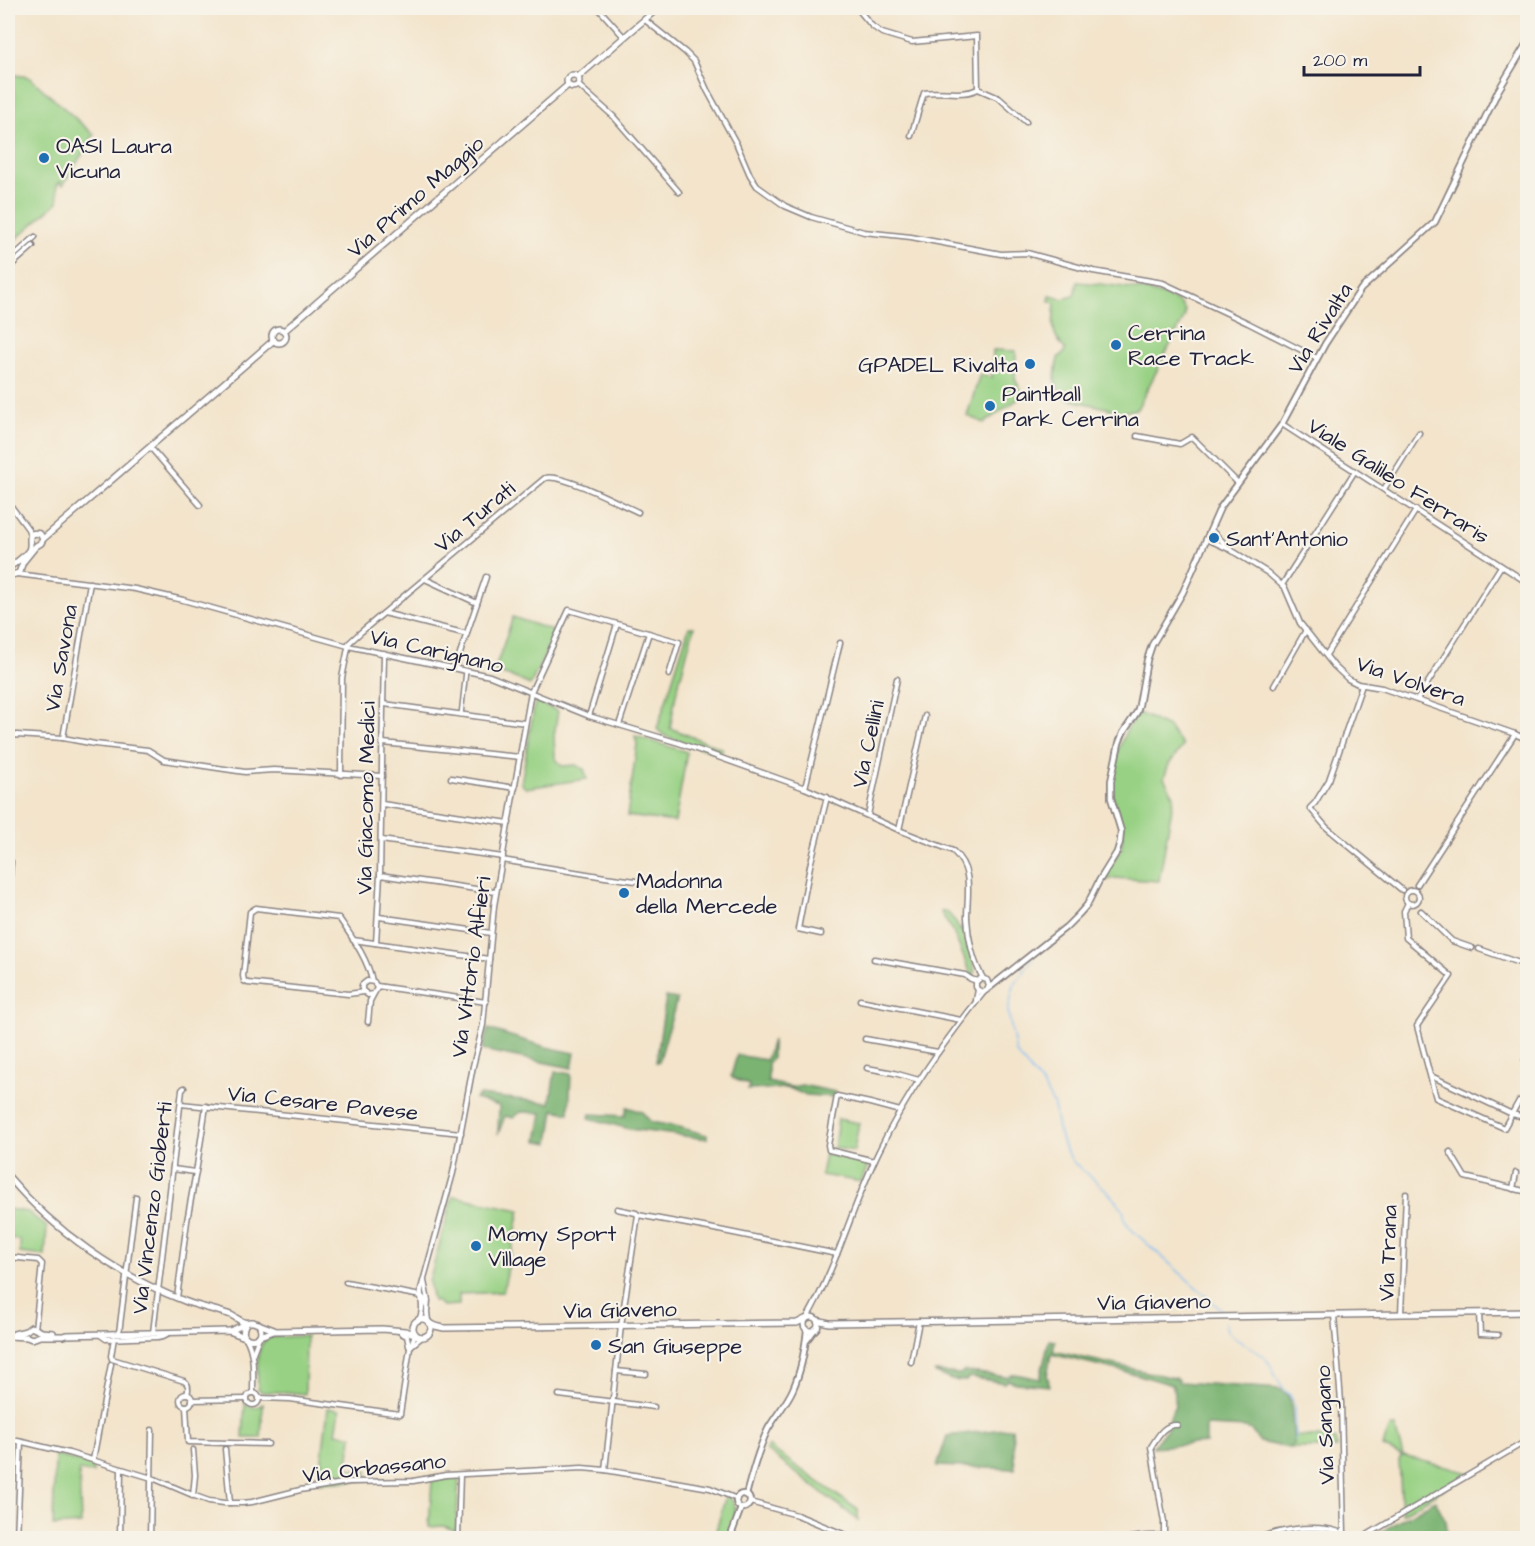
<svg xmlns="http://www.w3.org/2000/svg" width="1535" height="1546" viewBox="0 0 1535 1546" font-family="'Architects Daughter',sans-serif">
	<rect width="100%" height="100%" fill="#f7f3e8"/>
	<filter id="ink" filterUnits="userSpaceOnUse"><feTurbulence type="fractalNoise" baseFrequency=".0167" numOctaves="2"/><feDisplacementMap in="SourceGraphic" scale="12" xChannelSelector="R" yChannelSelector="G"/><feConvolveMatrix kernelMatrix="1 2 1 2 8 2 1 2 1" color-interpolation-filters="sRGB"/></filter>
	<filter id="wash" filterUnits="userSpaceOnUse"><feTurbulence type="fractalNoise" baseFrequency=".008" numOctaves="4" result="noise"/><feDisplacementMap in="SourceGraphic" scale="24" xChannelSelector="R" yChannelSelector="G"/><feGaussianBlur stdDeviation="1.35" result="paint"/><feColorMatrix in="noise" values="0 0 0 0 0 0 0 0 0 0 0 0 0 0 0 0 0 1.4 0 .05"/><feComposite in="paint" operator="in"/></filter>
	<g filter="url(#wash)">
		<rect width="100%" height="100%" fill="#f3e4cb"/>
		<g fill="#98d184" stroke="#5d7a60" stroke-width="1.5">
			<polygon points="8,74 29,77 94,135 63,185 60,182 57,185 58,202 8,246"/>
			<path d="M 1077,282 C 1099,284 1171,289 1183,307 C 1186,310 1185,312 1185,316 L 1137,409 L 1123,412 L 1068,399 C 1050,387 1055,377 1058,358 L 1064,353 L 1065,349 C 1050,333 1053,325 1055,303 L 1049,301 L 1050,296 L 1063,299 L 1074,296 Z"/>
			<polygon points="993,350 1016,351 1015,379 1024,395 984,423 967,416 980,374 992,378"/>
			<polygon points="513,617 553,631 545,655 530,685 515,678 494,672"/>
			<polygon points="689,627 694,627 676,694 670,728 723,749 720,754 665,736 657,729"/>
			<polygon points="535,701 558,711 554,736 555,758 562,766 576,765 584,769 587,779 526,788 521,784"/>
			<polygon points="1139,713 1168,727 1183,746 1169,764 1164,778 1174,796 1159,881 1114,878 1101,882 1121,849 1123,834 1112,794 1113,780 1118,750 1127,729"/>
			<polygon points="635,736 687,752 675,822 627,816 637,744"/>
			<path d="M 946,911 L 955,921 L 960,931 L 963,925 C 963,930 963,935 965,941 C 968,952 977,965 974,976 L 971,974 L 953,932 L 941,912 Z"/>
			<polygon points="838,1119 859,1123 854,1151 834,1148"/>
			<polygon points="825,1154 869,1163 861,1182 821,1175"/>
			<polygon points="453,1196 520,1210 503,1292 459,1294 459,1305 442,1306 438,1302 433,1301 429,1282"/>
			<polygon points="8,1209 28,1212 47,1227 45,1256 20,1253 20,1240 8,1238"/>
			<path d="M 306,1336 L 305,1394 L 286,1392 L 262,1392 L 258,1389 C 258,1373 253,1341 272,1337 Z"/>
			<path d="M 245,1403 C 251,1409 255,1408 263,1404 L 261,1438 L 243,1438 Z"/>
			<polygon points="328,1408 340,1410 336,1433 352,1436 347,1469 367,1471 367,1480 319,1483"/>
			<polygon points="1390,1427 1395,1427 1403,1456 1470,1473 1402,1514 1399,1460 1402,1456 1383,1447 1385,1439"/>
			<polygon points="1293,1436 1317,1437 1336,1440 1337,1448 1289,1448 1294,1444"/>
			<polygon points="768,1446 858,1510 858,1520 766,1450"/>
			<polygon points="55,1455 93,1465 93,1473 79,1471 81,1524 53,1526"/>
			<polygon points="455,1477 459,1481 456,1531 444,1526 429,1527 432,1480"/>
			<path d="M 726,1495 C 743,1504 733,1525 728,1538 L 714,1538 Z"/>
		</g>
		<g fill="#7ab372" stroke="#4e6a56" stroke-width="1.5">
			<polygon points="666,997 677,999 659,1062 656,1062"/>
			<polygon points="488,1029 546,1047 575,1053 572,1068 482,1050"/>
			<polygon points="772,1040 772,1059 768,1063 768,1082 791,1087 802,1085 836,1092 835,1097 805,1095 789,1088 748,1090 749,1085 733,1078 731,1076 737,1055 766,1060"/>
			<polygon points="555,1071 571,1074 569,1113 554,1110 549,1143 537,1141 542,1113 521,1112 513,1118 505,1116 498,1134 499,1106 475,1099 479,1095 550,1103"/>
			<polygon points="627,1107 642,1112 651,1122 679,1127 707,1135 707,1139 629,1129 589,1118 590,1114 625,1116"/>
			<polygon points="1049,1340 1055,1341 1053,1351 1178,1379 1179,1382 1280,1389 1288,1395 1291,1403 1294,1444 1289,1448 1259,1442 1251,1430 1246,1428 1206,1426 1206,1443 1153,1447 1154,1445 1168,1427 1168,1422 1175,1405 1173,1385 1139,1375 1051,1354 1047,1375 1050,1386 1015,1383 1008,1380 1005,1383 969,1377 966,1381 951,1380 934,1372 960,1374 964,1371 1006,1377 1015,1374 1040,1379"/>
			<polygon points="1012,1428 1015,1469 937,1466 947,1436"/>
			<polygon points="1435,1500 1446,1521 1448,1538 1370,1538"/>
		</g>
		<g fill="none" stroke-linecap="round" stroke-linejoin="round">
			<g stroke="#80bdf3" stroke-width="1.5">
				<polyline points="1033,959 1014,985 1008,1011 1016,1053 1044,1087 1054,1106 1058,1129 1064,1147 1074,1163 1104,1188 1123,1209 1125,1221 1132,1230 1225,1313"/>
				<polyline points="1225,1322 1227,1332 1263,1356 1269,1363 1281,1386 1290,1395 1294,1403 1295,1440"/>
			</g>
		</g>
	</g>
	<g filter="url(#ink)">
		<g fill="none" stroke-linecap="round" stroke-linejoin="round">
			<defs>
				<polyline id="pedestrian" points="461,715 466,671"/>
				<g id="minor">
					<polyline points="598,8 624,37"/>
					<path d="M 857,8 L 872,26 L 882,33 L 912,42 L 977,36 L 978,89 C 962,97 942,90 924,93 L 911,136"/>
					<polyline points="645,20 685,52 694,61 707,90 737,145 750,175 757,186 785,206 811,217 864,232 911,237 1001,254 1027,253 1093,271 1163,283 1248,323 1317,358"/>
					<polyline points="578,85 613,116 679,192"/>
					<polyline points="978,89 999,98 1026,122"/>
					<polyline points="8,261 35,237"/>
					<polyline points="8,268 33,246"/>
					<polyline points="1282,424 1528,583"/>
					<polyline points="1137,436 1180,444 1192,437 1238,483"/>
					<polyline points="150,447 200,505"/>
					<polyline points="1384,489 1419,433"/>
					<polyline points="8,502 28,529 30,535"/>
					<polyline points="1211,530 1228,547"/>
					<polyline points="1207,539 1231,550 1268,573 1285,588 1300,623 1334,666 1348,679 1358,684 1382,688 1515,734 1528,740"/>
					<path d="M 17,574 L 135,589 L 183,600 L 348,646 L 490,676 L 589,716 L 679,743 L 805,788 L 899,830 L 953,851 C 974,870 967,893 967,918 C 968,938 973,962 983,978"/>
					<polyline points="425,579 477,603"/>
					<polyline points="1282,585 1355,471"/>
					<polyline points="384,613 467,634"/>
					<polyline points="1326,655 1416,510"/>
					<polyline points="455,668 486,577"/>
					<polyline points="1362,685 1329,780 1315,803 1310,808 1326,827 1402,890"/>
					<polyline points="1274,686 1306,630"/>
					<polyline points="1417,700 1501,566"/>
					<polyline points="384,704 525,723"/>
					<polyline points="589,716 617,624"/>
					<polyline points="619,725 649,633"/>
					<polyline points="8,737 17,735 63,738 95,744 148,750 164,760 245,772 274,770 382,776"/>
					<polyline points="63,738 90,583"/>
					<polyline points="383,743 520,757"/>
					<path d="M 341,775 L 342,678 L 349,643 L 361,632 L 545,478 C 562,473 620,504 638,512"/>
					<polyline points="451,778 515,788"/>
					<polyline points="805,788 840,643"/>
					<polyline points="382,804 509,823"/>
					<polyline points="868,815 897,679"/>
					<polyline points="899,830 925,716"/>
					<polyline points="381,840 503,857"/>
					<polyline points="502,860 605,877 636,881"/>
					<polyline points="380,875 496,892"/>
					<polyline points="1417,885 1515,734"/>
					<circle cx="1412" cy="897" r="7"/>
					<polyline points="8,896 11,862"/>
					<polyline points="1408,903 1404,911 1406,938 1451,976 1417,1026 1436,1098 1504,1128 1519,1101"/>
					<polyline points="1421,911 1452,941 1472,948"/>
					<polyline points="379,917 491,933"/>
					<polyline points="821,934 798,929 810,866 827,797"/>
					<polyline points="353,940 489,959"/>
					<polyline points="376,943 380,875 384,653"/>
					<polyline points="1479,949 1528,966"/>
					<polyline points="874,959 965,975 971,979 977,981"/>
					<polyline points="377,986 486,1002"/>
					<path d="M 364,992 L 348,994 L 248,983 L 244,981 L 243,976 L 250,912 L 256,908 L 339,918 C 351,936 368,959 372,981"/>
					<polyline points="860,1000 961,1020"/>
					<polyline points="976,1000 978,990 976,987 976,982 981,978 987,980 989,986 987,990 984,992 978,990"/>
					<polyline points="368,1022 370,1001 377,988 374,982 367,981 362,985 362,990 368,995 373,994"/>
					<polyline points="865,1039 938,1052"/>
					<polyline points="1525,1060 1528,1062"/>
					<polyline points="867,1068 894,1073 919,1080"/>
					<polyline points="1431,1076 1512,1114 1528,1118"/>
					<polyline points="181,1104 461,1133"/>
					<polyline points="1450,1152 1465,1177 1528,1192"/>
					<polyline points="874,1161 829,1150 828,1145 837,1096 870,1103 900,1111"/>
					<polyline points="173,1169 195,1172"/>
					<polyline points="1513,1189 1516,1173"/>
					<polyline points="617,1209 636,1213 638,1215 714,1229 837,1254"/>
					<polyline points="8,1257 38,1260 42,1264 35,1329"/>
					<polyline points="424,1281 428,1301 427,1312 428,1321"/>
					<polyline points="346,1282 421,1296 424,1299 427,1308"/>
					<polyline points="177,1298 187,1221 197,1166 206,1106"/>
					<polyline points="1479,1313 1480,1334 1498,1335"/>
					<polyline points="1401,1314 1406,1194"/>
					<polyline points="1334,1315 1341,1402 1344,1534"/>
					<path d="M 807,1318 C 837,1266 852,1207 878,1153 C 906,1094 944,1042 984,992"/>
					<path d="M 419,1320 C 425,1307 420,1302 421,1289 L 453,1173 L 473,1066 L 483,1025 L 494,906 L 531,692 L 569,610 L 679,642 L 669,675"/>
					<polyline points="119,1333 136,1197"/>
					<polyline points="153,1333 182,1090 184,1088"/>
					<polyline points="401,1333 407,1336 409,1346"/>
					<polyline points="99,1334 106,1339 158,1337 163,1336 167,1334"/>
					<path d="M 114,1338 L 111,1356 L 112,1359 L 184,1381 C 189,1384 189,1388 187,1394"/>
					<path d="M 246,1338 C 255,1354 253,1374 253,1393"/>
					<polyline points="412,1345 422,1337"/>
					<polyline points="253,1353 259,1337"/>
					<polyline points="911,1362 919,1321"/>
					<polyline points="616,1371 646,1374"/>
					<circle cx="253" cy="1399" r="6"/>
					<circle cx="186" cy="1400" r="6"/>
					<polyline points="559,1395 654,1407"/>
					<polyline points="259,1398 290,1399 400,1414 410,1348 415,1334"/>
					<polyline points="192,1400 247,1399"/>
					<polyline points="186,1406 188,1442 268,1444"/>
					<polyline points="8,1439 27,1443 69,1453 155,1479 195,1496 209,1501 224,1503 242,1503 252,1502 300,1490 349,1482 413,1481 446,1475 582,1468 605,1470 710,1488 737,1499"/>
					<polyline points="225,1449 230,1503"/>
					<polyline points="193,1450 195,1475 193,1496"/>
					<polyline points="93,1460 111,1364"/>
					<polyline points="605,1470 621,1326 638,1215"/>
					<polyline points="750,1502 797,1515 853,1538"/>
					<path d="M 1164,1535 L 1164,1522 L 1151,1447 C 1158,1436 1164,1424 1177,1425"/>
					<polyline points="17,1538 21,1442"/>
					<polyline points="120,1538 121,1469"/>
					<polyline points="150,1538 152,1430"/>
					<polyline points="458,1538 460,1475"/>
					<path d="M 1130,1538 C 1155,1534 1177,1536 1202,1538"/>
					<path d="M 1259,1538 C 1279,1530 1305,1526 1327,1529 C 1337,1530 1346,1535 1355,1538"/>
					<polyline points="1362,1538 1528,1440"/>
				</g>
				<g id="tertiary">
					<polyline points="989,988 1066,927 1079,914 1087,905 1099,881 1117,852 1120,842 1121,831 1111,798 1111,781 1119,743 1123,733 1137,712 1139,705 1147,660 1152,645 1183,592 1220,508 1282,424 1325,344 1361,289 1435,222 1498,91 1528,41"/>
					<polyline points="807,1340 815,1329"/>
					<circle cx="743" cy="1501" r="7"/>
					<path d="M 746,1495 C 752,1473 758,1449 768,1429 C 776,1415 787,1403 793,1389 C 801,1371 805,1349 807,1330"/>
					<polyline points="730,1538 741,1508"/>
				</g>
				<g id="secondary">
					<circle cx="573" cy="81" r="6"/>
					<polyline points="578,77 658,8"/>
					<circle cx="279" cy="336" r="7"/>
					<polyline points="284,331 568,85"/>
					<polyline points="43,539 274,340"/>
					<polyline points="8,570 11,566"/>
					<path d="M 8,576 L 19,573 L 23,562 L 36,546 L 41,543 L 43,539 L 40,534 C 24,530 33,542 29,550 C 26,555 19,560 14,564"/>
					<path d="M 8,1176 C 55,1232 118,1276 187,1302 C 201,1307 216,1310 231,1315 C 237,1318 241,1322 247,1323"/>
					<circle cx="811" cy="1324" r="7"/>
					<circle cx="422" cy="1328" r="9"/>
					<polyline points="817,1320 829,1323 1528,1312"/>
					<polyline points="429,1323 435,1326 444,1328 797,1323 805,1319"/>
					<path d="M 245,1325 C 236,1345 269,1344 259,1324"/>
					<polyline points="230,1331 249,1322 253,1322 274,1330"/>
					<polyline points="14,1334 26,1331 31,1327 42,1332 53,1333"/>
					<polyline points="8,1336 27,1337 32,1339 40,1336 63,1336 66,1335 229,1331 245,1337"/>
					<polyline points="260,1336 274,1331 382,1329 405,1331 415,1334"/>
				</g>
			</defs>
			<use href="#pedestrian" stroke="#8a8383" stroke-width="6"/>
			<use href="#minor" stroke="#8a8383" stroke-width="7"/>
			<use href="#tertiary" stroke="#8a8383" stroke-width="8"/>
			<use href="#secondary" stroke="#8a8383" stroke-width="8"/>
			<use href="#pedestrian" stroke="#fff" stroke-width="3"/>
			<use href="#minor" stroke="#fff" stroke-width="4"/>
			<use href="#tertiary" stroke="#fff" stroke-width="4.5"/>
			<use href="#secondary" stroke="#fff" stroke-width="5"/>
		</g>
	</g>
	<g fill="#1f6fb2" stroke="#f7f3e8" stroke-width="2">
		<circle cx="44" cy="158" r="6"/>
		<circle cx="1116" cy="345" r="6"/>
		<circle cx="1030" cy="364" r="6"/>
		<circle cx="990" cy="406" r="6"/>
		<circle cx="1214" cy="538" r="6"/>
		<circle cx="624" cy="893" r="6"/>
		<circle cx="476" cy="1246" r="6"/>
		<circle cx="596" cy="1345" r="6"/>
	</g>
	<g text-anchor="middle" stroke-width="4.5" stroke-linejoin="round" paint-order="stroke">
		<g font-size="22" fill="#22223b" stroke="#f7f3e8" text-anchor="start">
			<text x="56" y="153">OASI Laura<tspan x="56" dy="25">Vicuna</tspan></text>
			<text x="1128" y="340">Cerrina<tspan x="1128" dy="25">Race Track</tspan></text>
			<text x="1018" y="372" text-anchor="end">GPADEL Rivalta</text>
			<text x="1002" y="401">Paintball<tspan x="1002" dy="25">Park Cerrina</tspan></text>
			<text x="1226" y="546">Sant'Antonio</text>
			<text x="636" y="888">Madonna<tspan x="636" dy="25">della Mercede</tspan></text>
			<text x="488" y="1241">Momy Sport<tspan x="488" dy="25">Village</tspan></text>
			<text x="608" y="1353">San Giuseppe</text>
		</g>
		<g font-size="22" fill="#22223b" stroke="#f7f3e8">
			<text transform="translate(415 196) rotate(-41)" y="8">Via Primo Maggio</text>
			<text transform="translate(1319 328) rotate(-58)" y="8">Via Rivalta</text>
			<text transform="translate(1399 480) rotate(33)" y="8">Viale Galileo Ferraris</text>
			<text transform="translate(474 516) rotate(-40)" y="8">Via Turati</text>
			<text transform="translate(437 650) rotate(13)" y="8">Via Carignano</text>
			<text transform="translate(60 658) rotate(-80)" y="8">Via Savona</text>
			<text transform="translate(1411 680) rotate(19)" y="8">Via Volvera</text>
			<text transform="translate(867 744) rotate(-78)" y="8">Via Cellini</text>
			<text transform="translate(365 798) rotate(-89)" y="8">Via Giacomo Medici</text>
			<text transform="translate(470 967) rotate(-82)" y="8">Via Vittorio Alfieri</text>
			<text transform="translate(323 1102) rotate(6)" y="8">Via Cesare Pavese</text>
			<text transform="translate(151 1208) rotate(-83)" y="8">Via Vincenzo Gioberti</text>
			<text transform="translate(1387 1253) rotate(-88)" y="8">Via Trana</text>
			<text transform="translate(1154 1301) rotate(-1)" y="8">Via Giaveno</text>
			<text transform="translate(620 1309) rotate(-1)" y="8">Via Giaveno</text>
			<text transform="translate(1324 1425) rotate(-92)" y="8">Via Sangano</text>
			<text transform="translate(374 1467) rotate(-6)" y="8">Via Orbassano</text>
		</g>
	</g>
	<rect width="1535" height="1546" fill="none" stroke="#f7f3e8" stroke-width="30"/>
	<path d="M1304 66v9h116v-9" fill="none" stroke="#22223b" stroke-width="3"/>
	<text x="1313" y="66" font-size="18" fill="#22223b" stroke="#f7f3e8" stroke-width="4.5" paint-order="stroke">200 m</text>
</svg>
